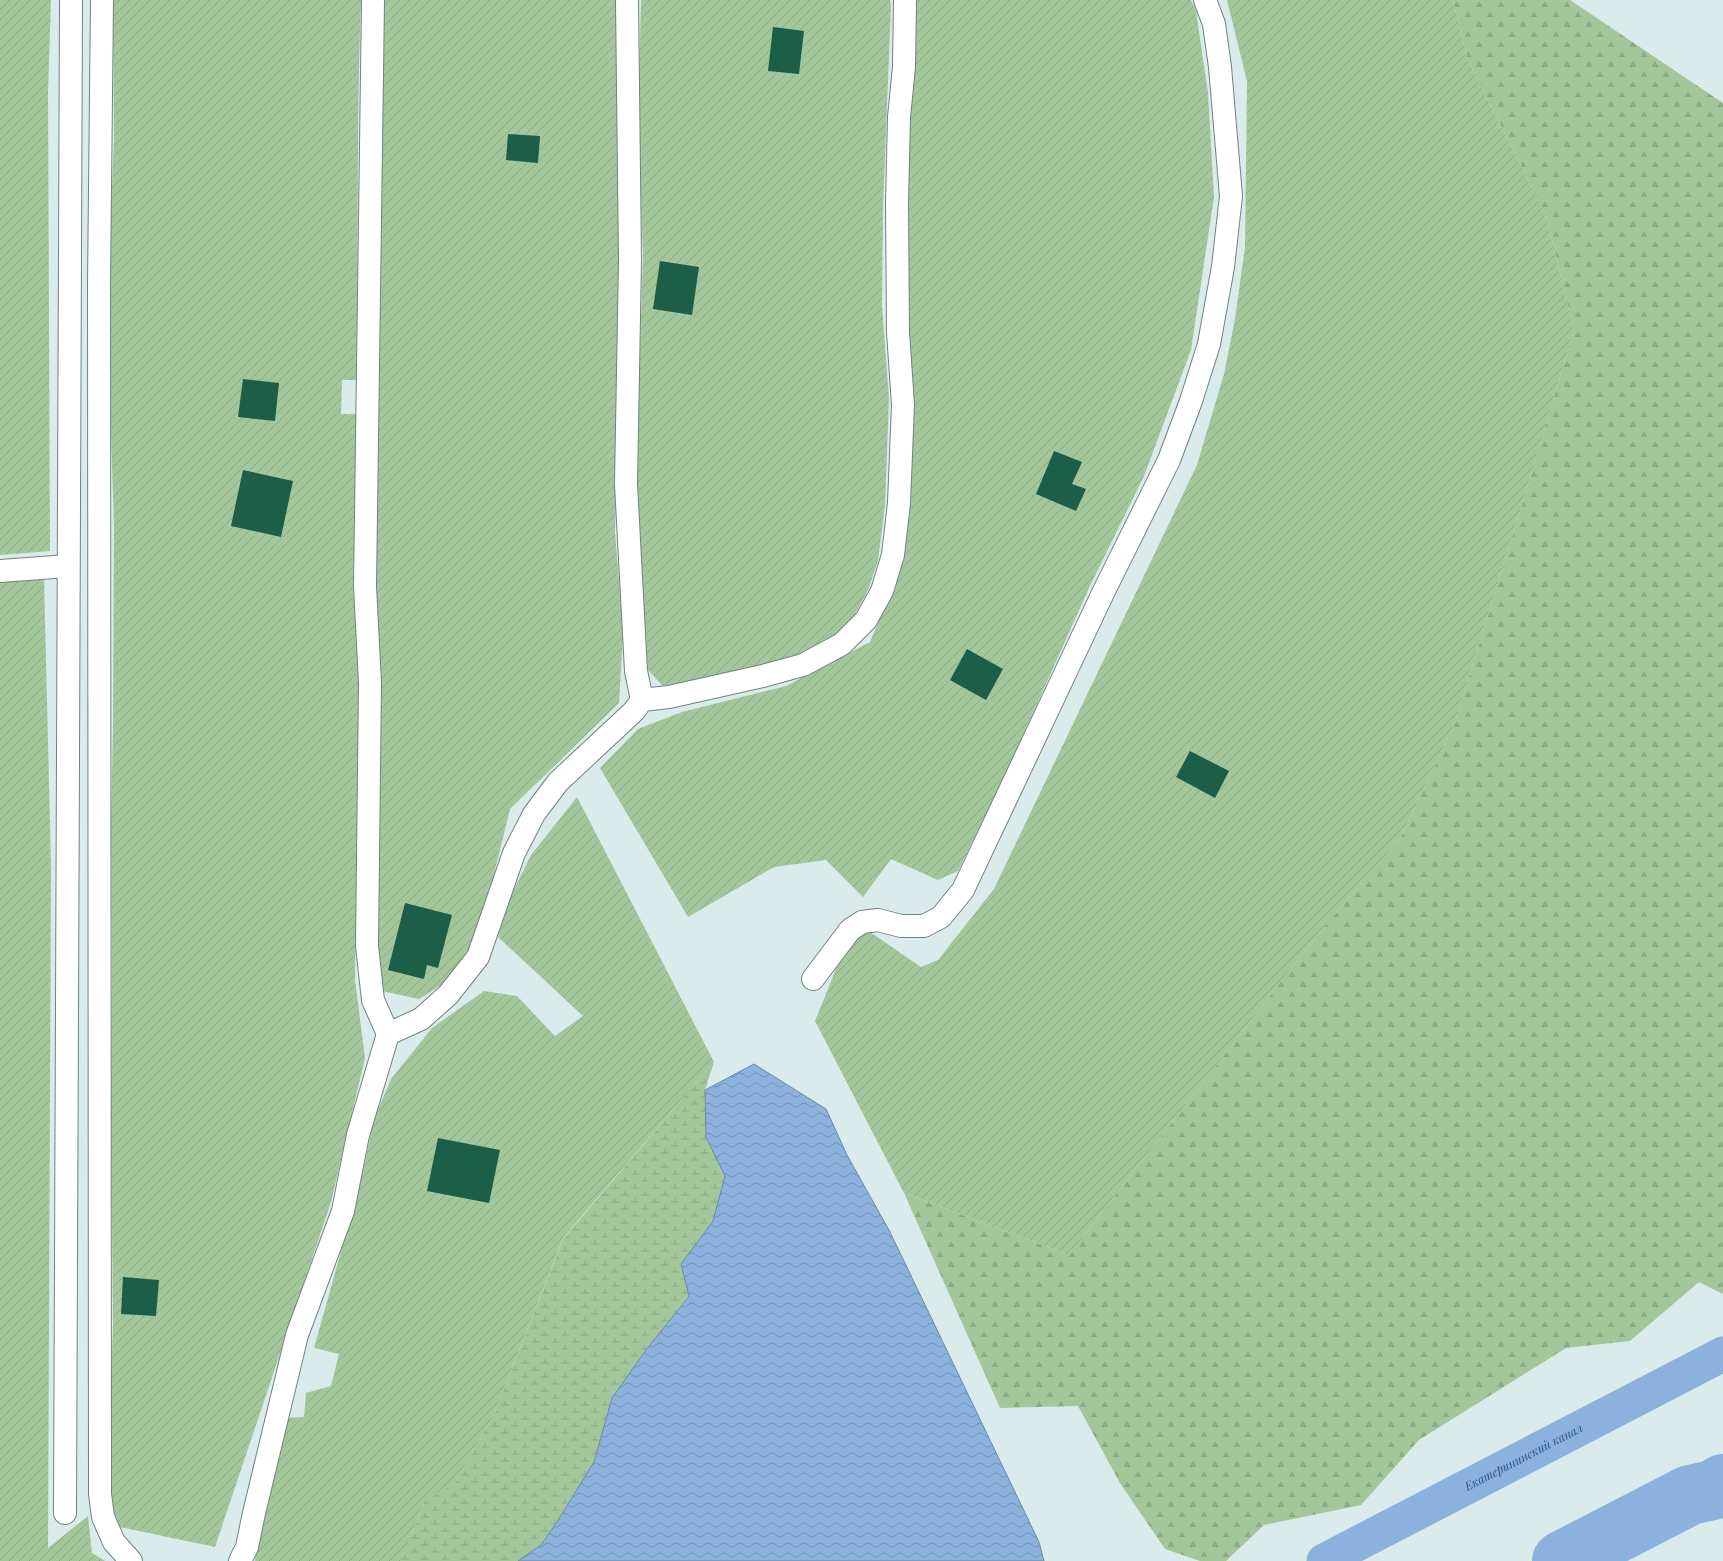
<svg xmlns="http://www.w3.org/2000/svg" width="1723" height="1561" viewBox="0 0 1723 1561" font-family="'Playfair Display',serif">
	<defs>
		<pattern id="forest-firs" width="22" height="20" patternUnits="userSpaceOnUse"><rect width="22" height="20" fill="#a3c69b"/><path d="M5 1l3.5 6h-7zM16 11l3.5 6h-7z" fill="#8caa86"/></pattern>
		<pattern id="wetland-marsh" width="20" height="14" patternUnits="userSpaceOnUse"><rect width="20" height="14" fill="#a3c69b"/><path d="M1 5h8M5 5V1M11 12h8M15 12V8" fill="none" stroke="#8caa86"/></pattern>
		<pattern id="garden-furrows" width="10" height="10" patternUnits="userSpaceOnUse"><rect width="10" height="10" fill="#a3c69b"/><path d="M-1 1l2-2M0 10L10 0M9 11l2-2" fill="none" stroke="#8caa86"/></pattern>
		<pattern id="water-waves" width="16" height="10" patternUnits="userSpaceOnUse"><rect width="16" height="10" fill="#8bb1dc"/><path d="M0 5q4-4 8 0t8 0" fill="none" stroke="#7190b3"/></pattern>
	</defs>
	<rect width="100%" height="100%" fill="#d9ebeb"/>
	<polygon fill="url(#forest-firs)" points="1453,0 1570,0 1723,103 1723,1294 1699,1282 1630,1341 1566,1348 1419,1440 1361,1505 1264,1525 1226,1561 1200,1561 1165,1549 1120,1483 1078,1406 1000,1408 904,1193 1069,1255 1315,938 1401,837 1454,725 1525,495 1574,330 1546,216 1467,58"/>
	<polygon fill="url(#wetland-marsh)" points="714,1062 705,1090 706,1137 725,1176 713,1221 681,1264 689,1295 646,1350 612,1398 594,1462 557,1522 541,1545 518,1561 401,1561 425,1500 454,1484 494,1415 563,1239"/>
	<g fill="url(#garden-furrows)">
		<polygon points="0,0 51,0 48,93 50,551 0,555"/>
		<path d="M 113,0 L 361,0 C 356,127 359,253 356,380 L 342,380 L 341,414 L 358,414 L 353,584 L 359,682 L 355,980 L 365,1058 L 331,1202 L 215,1547 L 120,1527 L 107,1493 L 113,1325 L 111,1118 L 112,969 L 111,824 L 113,727 L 114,527 L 108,338 L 110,237 L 114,139 Z"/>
		<polygon points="382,0 620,0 621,253 615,532 623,632 619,703 510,809 489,894 469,949 443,984 419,999 382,991 376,945 373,481"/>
		<polygon points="641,0 890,0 891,5 883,207 882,306 889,399 885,505 878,561 868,590 852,620 836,634 802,655 761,666 663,686 648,670 637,538 637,444 643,254 638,133"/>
		<polygon points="916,0 1191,0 1196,11 1208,93 1214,197 1191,350 1144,476 1089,588 1002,782 958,871 938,880 891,859 863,897 826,860 774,867 688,917 600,768 638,729 682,712 786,686 870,642 878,623 900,556 904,150"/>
		<polygon points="1227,0 1453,0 1467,58 1546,216 1574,330 1525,495 1454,725 1401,837 1315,938 1069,1255 904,1193 815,1021 845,947 867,930 921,967 938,960 994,889 1197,465 1224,374 1235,319 1245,247 1247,81"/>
		<polygon points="44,578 51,864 48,1548 88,1516 92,1553 105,1561 0,1561 0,582"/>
		<polygon points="577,797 714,1062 563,1238 494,1415 454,1484 425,1500 401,1561 255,1561 257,1541 283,1418 304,1417 306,1393 331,1386 339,1354 314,1348 360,1184 374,1119 391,1079 432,1028 484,991 517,996 555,1036 583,1016 498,937 503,912 531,855"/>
	</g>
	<polygon fill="url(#water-waves)" stroke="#6c89a7" points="754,1064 826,1109 847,1155 890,1232 1039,1542 1044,1561 518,1561 541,1545 557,1522 594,1462 612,1398 646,1350 689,1296 681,1264 713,1221 725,1176 706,1137 705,1090"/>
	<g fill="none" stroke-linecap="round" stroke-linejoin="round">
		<path stroke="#8bb1dc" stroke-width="35" id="s1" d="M 1324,1561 L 1723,1354"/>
		<polyline stroke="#8bb1dc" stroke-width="60" points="1562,1561 1690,1495 1713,1490 1723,1484"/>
	</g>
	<g fill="#1d5e49">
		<polygon points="773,27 804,31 799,74 768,71"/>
		<polygon points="508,134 540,136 538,163 506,160"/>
		<polygon points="660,261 699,267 692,315 653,309"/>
		<polygon points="243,379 279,383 275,421 238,417"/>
		<polygon points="1054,451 1082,462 1072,484 1086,489 1076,511 1036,494"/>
		<polygon points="243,470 293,481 281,537 231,526"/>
		<polygon points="967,649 1003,669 986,700 950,680"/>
		<polygon points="1190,751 1229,771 1215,798 1176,777"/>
		<polygon points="405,903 452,915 438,968 427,965 424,979 388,970"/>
		<polygon points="438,1138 500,1150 489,1203 427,1191"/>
		<polygon points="123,1277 159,1280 156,1316 121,1314"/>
	</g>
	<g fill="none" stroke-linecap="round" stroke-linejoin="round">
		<defs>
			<g id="minor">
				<polyline points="102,0 99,284 100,1494 103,1517 114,1542 131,1561"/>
				<polyline points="373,0 365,586 370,683 367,946 373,1000 388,1034"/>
				<polyline points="627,0 630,260 626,484 636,671 642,700"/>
				<polyline points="0,571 68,566"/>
				<polyline points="813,979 850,930 862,922 878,920 901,926 924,926 941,917 963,890 1103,593 1169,460 1191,401 1209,344 1223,267 1231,196 1220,67 1214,24 1205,0"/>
				<polyline points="65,1513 71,0"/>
				<polyline points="240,1561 247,1547 254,1513 297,1335 343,1211 358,1135 388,1034 421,1019 448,995 478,957 514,853 534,814 558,782 634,711 642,700 669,697 763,676 803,665 842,644 866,620 882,591 893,555 899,503 903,405 898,332 897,203 899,117 904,67 905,0"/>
			</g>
		</defs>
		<use href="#minor" stroke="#718281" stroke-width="24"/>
		<use href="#minor" stroke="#fff" stroke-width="22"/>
	</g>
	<g text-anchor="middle" stroke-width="4" stroke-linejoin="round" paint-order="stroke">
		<g font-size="12" font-style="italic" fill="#22568c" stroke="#fff">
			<text dy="4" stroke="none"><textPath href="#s1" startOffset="225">Екатерининский канал</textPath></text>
		</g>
	</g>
</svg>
